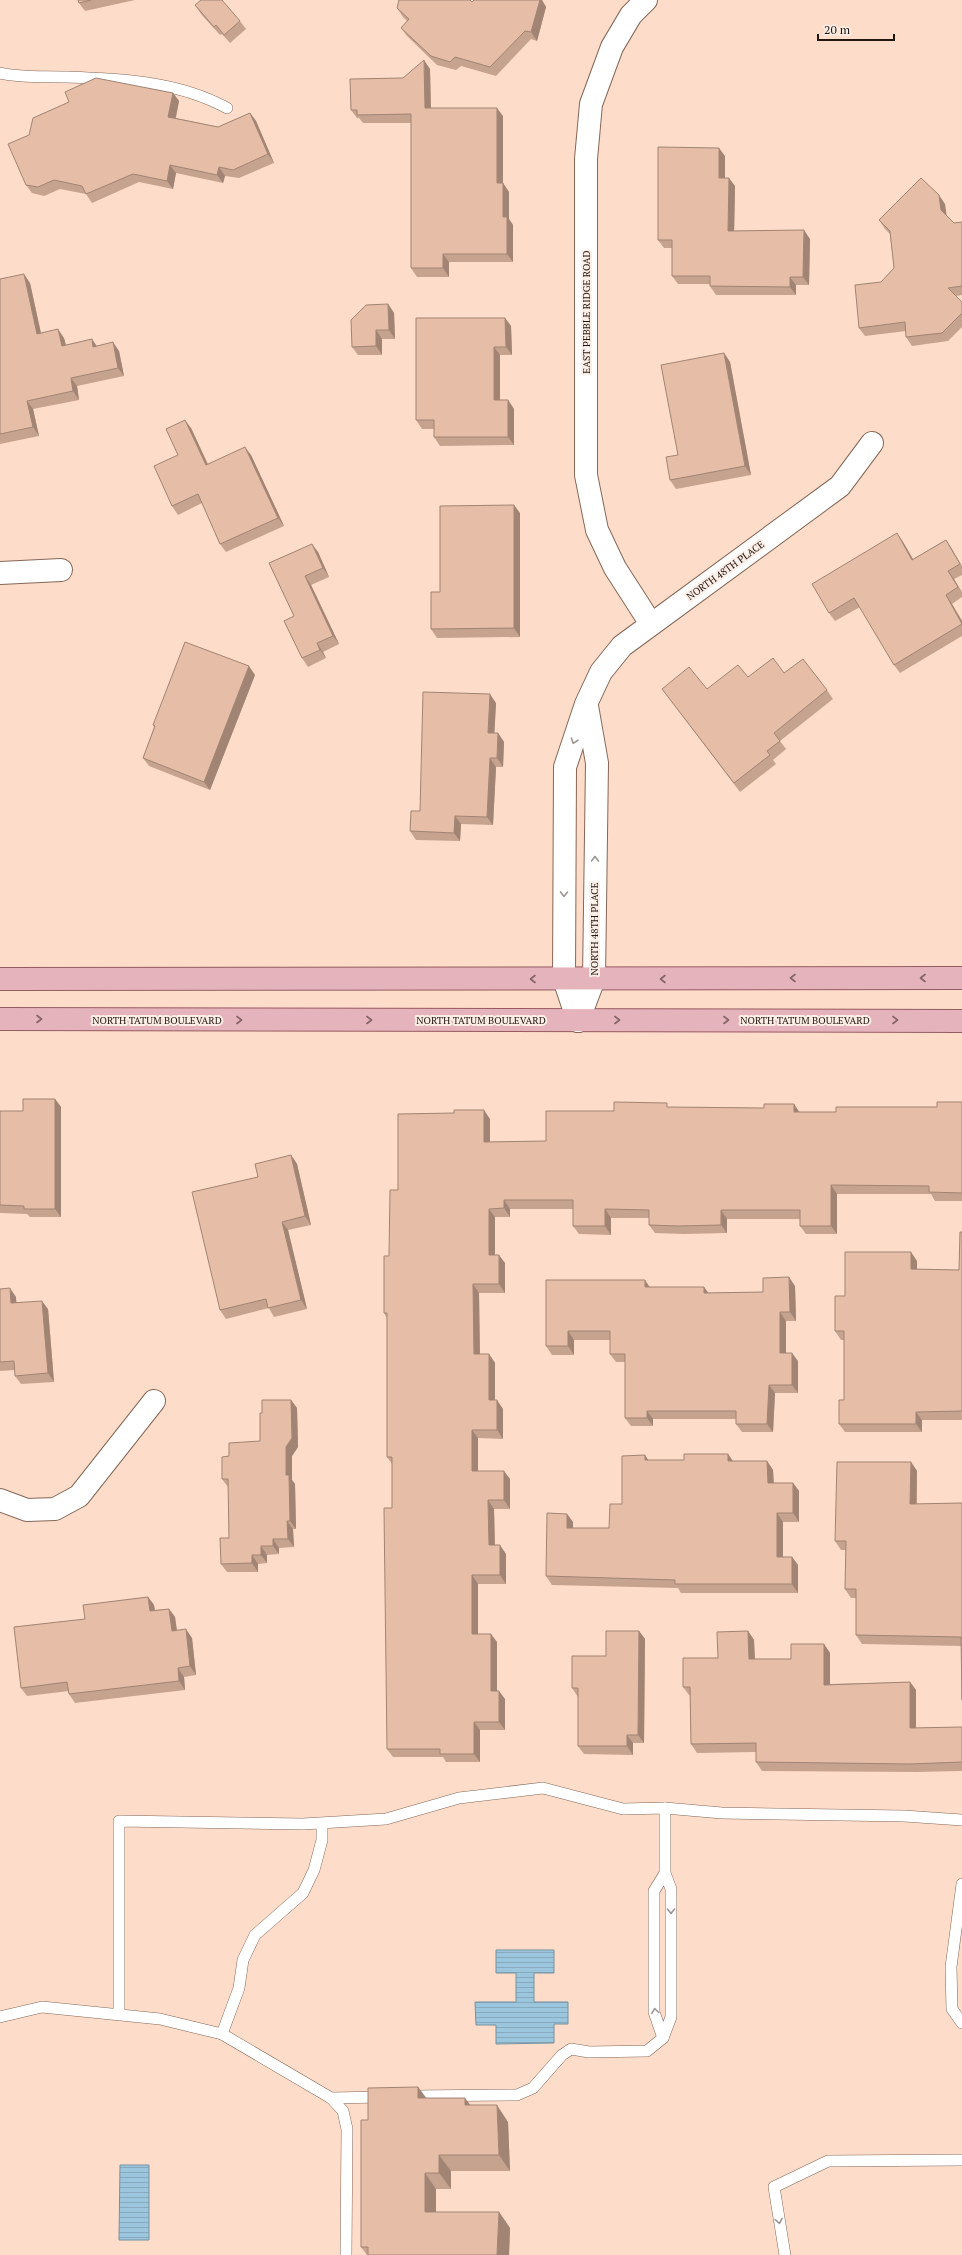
<svg xmlns="http://www.w3.org/2000/svg" width="962" height="2255" viewBox="0 0 962 2255" font-family="'PT Serif',serif">
	<defs>
		<pattern id="water-rules" width="6" height="5" patternUnits="userSpaceOnUse"><rect width="6" height="5" fill="#9cc6de"/><path d="M0 2.5h6" fill="none" stroke="#86a9bd"/></pattern>
	</defs>
	<rect width="100%" height="100%" fill="#fddcc9"/>
	<g fill="url(#water-rules)" stroke="#7791a0">
		<polygon points="496,1950 554,1950 554,1973 534,1973 534,2002 568,2002 568,2024 554,2024 554,2043 496,2044 496,2025 476,2025 475,2002 516,2002 516,1973 496,1973"/>
		<polygon points="120,2165 149,2165 149,2240 119,2240"/>
	</g>
	<g fill="none" stroke-linecap="round" stroke-linejoin="round">
		<defs>
			<g id="service">
				<path d="M 0,73 C 22,78 44,76 67,77 C 122,79 177,81 227,108"/>
				<polyline points="665,1808 665,1873 671,1889 671,2017 663,2038 654,2012 654,1891 665,1873"/>
				<polyline points="322,1824 322,1840 314,1870 303,1893 255,1935 243,1960 239,1988 222,2034 331,2098 383,2097"/>
				<polyline points="962,1884 951,1967 952,2009 962,2023"/>
				<polyline points="119,2014 119,1821 303,1824 386,1819 459,1798 543,1788 623,1809 665,1808 722,1813 904,1816 962,1820"/>
				<polyline points="0,2017 42,2007 160,2019 222,2034"/>
				<polyline points="410,2096 517,2095 533,2088 562,2055 571,2049 589,2052 647,2051 663,2038"/>
				<polyline points="331,2098 343,2111 347,2129 346,2255"/>
				<polyline points="785,2255 774,2187 828,2161 962,2160"/>
			</g>
			<g id="minor">
				<polyline points="646,0 631,15 612,47 591,104 586,159 586,475 597,530 615,568 651,624"/>
				<polyline points="0,573 61,570"/>
				<polyline points="578,1021 564,979 565,767 586,704 601,672 622,646 840,486 872,443"/>
				<polyline points="578,1021 594,979 597,763 587,706"/>
				<polyline points="0,1500 27,1510 55,1509 79,1496 154,1401"/>
			</g>
			<g id="primary">
				<polyline points="0,979 962,978"/>
				<polyline points="0,1019 962,1021"/>
			</g>
		</defs>
		<use href="#service" stroke="#846757" stroke-width="12"/>
		<use href="#minor" stroke="#846757" stroke-width="24"/>
		<use href="#primary" stroke="#955b61" stroke-width="24"/>
		<use href="#service" stroke="#fff" stroke-width="11"/>
		<use href="#minor" stroke="#fff" stroke-width="22"/>
		<use href="#primary" stroke="#e5b3bb" stroke-width="22"/>
	</g>
	<g fill="#c6a38f">
		<polygon points="78,0 135,0 85,11 79,3"/>
		<polygon points="474,0 542,0 546,7 537,41 531,39 496,76 461,66 456,70 437,65 407,36 401,28 407,21 403,17 397,8 472,2"/>
		<polygon points="195,5 240,21 246,29 230,43 222,34 220,35 201,14"/>
		<polygon points="430,69 431,108 503,116 503,183 509,192 509,219 513,225 513,262 449,262 449,277 417,277 411,268 411,123 363,123 359,118 357,118 351,110 403,78"/>
		<polygon points="173,93 179,101 176,118 218,127 250,113 256,121 274,163 239,178 225,176 223,183 176,173 173,189 139,182 92,203 86,194 60,189 44,196 32,193 26,185"/>
		<polygon points="725,156 725,178 735,186 734,231 810,239 809,285 796,285 796,295 716,295 710,286 710,284 678,284 672,276 672,248 664,248 658,240"/>
		<polygon points="945,204 946,215 954,223 962,222 962,295 956,296 962,302 962,327 948,341 912,346 906,337 906,331 865,336 859,328 881,282 894,268 890,234 885,229 879,220"/>
		<polygon points="0,279 30,283 41,333 64,338 66,345 92,339 96,346 119,351 124,376 77,386 79,400 33,409 39,436 0,444"/>
		<polygon points="388,304 394,313 395,339 382,339 382,355 358,355 352,347"/>
		<polygon points="505,318 511,326 512,355 500,355 500,400 508,400 514,409 514,445 440,446 434,437 434,429 422,429 416,420"/>
		<polygon points="724,353 730,362 751,475 676,489 670,480 678,455"/>
		<polygon points="191,428 208,464 251,455 284,526 226,552 220,544 202,503 178,515 172,506 178,455"/>
		<polygon points="520,513 520,637 437,638 431,629"/>
		<polygon points="897,533 903,542 913,559 946,540 962,566 962,575 954,579 962,592 962,597 952,604 962,621 962,636 900,673 894,665 860,607 835,621 829,613"/>
		<polygon points="318,552 329,577 311,585 339,644 323,652 326,658 308,667 302,658 294,616 269,563"/>
		<polygon points="784,673 827,690 833,699 780,741 786,749 773,760 776,764 740,792 662,689 707,689 748,677"/>
		<polygon points="255,675 210,790 149,766 143,758 154,727 153,725"/>
		<polygon points="496,703 494,733 498,733 504,742 503,767 496,767 493,825 461,824 460,841 416,840 410,831 420,811"/>
		<polygon points="55,1099 61,1107 61,1217 30,1217 27,1214 0,1213 0,1111 23,1111"/>
		<polygon points="962,1102 962,1201 935,1201 931,1194 837,1194 837,1234 806,1234 800,1226 800,1219 727,1219 727,1233 684,1234 655,1233 649,1225 649,1218 611,1218 611,1235 579,1234 573,1226 573,1209 510,1209 510,1217 495,1217 495,1255 505,1263 505,1293 479,1293 480,1354 489,1354 495,1363 495,1400 503,1409 503,1439 478,1438 478,1471 510,1479 510,1509 494,1509 495,1545 506,1554 506,1584 478,1584 478,1634 497,1642 497,1691 505,1699 505,1730 480,1730 480,1762 446,1762 443,1757 393,1757 387,1749 392,1508 392,1464 387,1457 387,1318 384,1313 389,1256 398,1190 490,1119 490,1142 546,1141 614,1111 670,1107 764,1108 794,1104 799,1112 836,1112 937,1107"/>
		<polygon points="291,1155 297,1164 311,1225 288,1230 307,1309 274,1317 269,1308 226,1319 220,1310 258,1177"/>
		<polygon points="917,1261 917,1269 959,1270 962,1420 922,1420 922,1432 845,1432 839,1424 844,1400 844,1340 841,1340 835,1331 845,1296"/>
		<polygon points="546,1280 650,1287 704,1287 708,1293 763,1292 795,1286 796,1321 786,1321 786,1353 798,1361 798,1393 775,1393 773,1432 742,1432 736,1424 736,1419 653,1419 653,1426 631,1426 625,1418 625,1362 616,1362 610,1354 610,1340 574,1340 574,1355 552,1355 546,1346"/>
		<polygon points="0,1289 16,1297 16,1302 48,1309 54,1382 21,1384 15,1376 15,1370 0,1371"/>
		<polygon points="291,1400 297,1408 298,1447 292,1456 292,1480 295,1484 296,1529 293,1529 294,1547 279,1548 279,1554 267,1555 267,1563 258,1564 258,1572 227,1572 221,1564 229,1538 228,1487 222,1479 229,1456 260,1441 262,1413"/>
		<polygon points="728,1454 733,1461 767,1461 773,1470 774,1483 793,1483 799,1491 799,1522 783,1522 783,1557 792,1557 798,1565 798,1593 681,1593 678,1588 552,1585 546,1576 567,1514 573,1522 573,1528 609,1528 648,1460 684,1460"/>
		<polygon points="911,1462 917,1471 917,1504 962,1503 961,1646 862,1644 856,1635 856,1598 851,1598 845,1589 846,1550 841,1550 835,1541"/>
		<polygon points="148,1597 154,1605 155,1610 169,1609 175,1617 177,1630 192,1638 196,1675 184,1677 185,1690 75,1703 69,1694 69,1691 27,1696 21,1688 85,1619"/>
		<polygon points="639,1631 645,1639 644,1743 633,1743 633,1755 584,1754 578,1746 578,1697 572,1688 606,1656"/>
		<polygon points="748,1631 754,1640 755,1659 791,1659 824,1644 830,1653 830,1684 910,1682 916,1690 916,1728 962,1727 962,1771 916,1772 762,1771 756,1762 756,1752 697,1753 691,1744 690,1695 689,1695 683,1687"/>
		<polygon points="418,2087 426,2098 471,2105 508,2122 510,2171 451,2171 451,2189 436,2189 436,2212 499,2212 510,2228 509,2255 367,2255 361,2247 368,2120"/>
	</g>
	<g fill="#a18474">
		<polygon points="540,0 542,0 546,7 537,41 531,32"/>
		<polygon points="424,60 430,69 431,117 425,108"/>
		<polygon points="173,93 179,101 174,125 168,117"/>
		<polygon points="497,108 503,116 503,183 509,192 509,219 513,225 513,262 507,254 503,217 497,183"/>
		<polygon points="250,113 256,121 274,163 268,154"/>
		<polygon points="719,148 725,156 725,186 719,178"/>
		<polygon points="170,165 176,173 173,189 167,181"/>
		<polygon points="219,167 225,176 223,183 217,175"/>
		<polygon points="729,178 735,186 734,239 728,231"/>
		<polygon points="939,195 945,204 947,218 941,210"/>
		<polygon points="804,230 810,239 809,285 803,277"/>
		<polygon points="443,254 449,262 449,277 443,268"/>
		<polygon points="24,274 30,283 43,343 37,334"/>
		<polygon points="790,277 796,285 796,295 790,287"/>
		<polygon points="388,304 394,313 395,339 389,330"/>
		<polygon points="505,318 511,326 512,355 506,347"/>
		<polygon points="58,329 64,338 68,354 62,346"/>
		<polygon points="376,330 382,339 382,355 376,346"/>
		<polygon points="92,339 98,348 93,347"/>
		<polygon points="113,342 119,351 124,376 118,368"/>
		<polygon points="494,347 500,355 500,409 494,400"/>
		<polygon points="724,353 730,362 751,475 745,466"/>
		<polygon points="71,378 77,386 79,400 73,391"/>
		<polygon points="508,400 514,409 514,445 508,437"/>
		<polygon points="27,401 33,409 39,436 33,427"/>
		<polygon points="185,420 191,428 212,474 206,465"/>
		<polygon points="245,447 251,455 284,526 278,518"/>
		<polygon points="514,505 520,513 520,637 514,628"/>
		<polygon points="897,533 903,542 918,568 912,560"/>
		<polygon points="946,540 952,549 962,567 960,564"/>
		<polygon points="312,544 318,552 329,577 323,568"/>
		<polygon points="948,571 954,579 962,593 958,587"/>
		<polygon points="305,576 311,585 339,644 333,636"/>
		<polygon points="946,595 952,604 962,621 962,623"/>
		<polygon points="317,643 323,652 326,658 320,650"/>
		<polygon points="249,666 255,675 210,790 204,782"/>
		<polygon points="490,694 496,703 494,742 488,733"/>
		<polygon points="498,733 504,742 503,767 497,758"/>
		<polygon points="490,758 496,767 493,825 487,817"/>
		<polygon points="455,816 461,824 460,841 454,833"/>
		<polygon points="55,1099 61,1107 61,1217 55,1209"/>
		<polygon points="794,1104 800,1113 794,1112"/>
		<polygon points="484,1110 490,1119 490,1151 484,1142"/>
		<polygon points="291,1155 297,1164 311,1225 305,1216"/>
		<polygon points="831,1185 837,1194 837,1234 831,1226"/>
		<polygon points="504,1200 510,1209 510,1217 504,1208"/>
		<polygon points="489,1209 495,1217 495,1263 489,1255"/>
		<polygon points="605,1209 611,1218 611,1235 605,1226"/>
		<polygon points="721,1210 727,1219 727,1233 721,1225"/>
		<polygon points="282,1222 288,1230 307,1309 301,1300"/>
		<polygon points="911,1252 917,1261 917,1277 911,1269"/>
		<polygon points="499,1255 505,1263 505,1293 499,1284"/>
		<polygon points="789,1277 795,1286 796,1321 790,1312"/>
		<polygon points="645,1280 651,1289 645,1287"/>
		<polygon points="473,1284 479,1293 480,1363 474,1354"/>
		<polygon points="704,1287 710,1295 704,1293"/>
		<polygon points="10,1288 16,1297 17,1311 11,1303"/>
		<polygon points="42,1301 48,1309 54,1382 48,1373"/>
		<polygon points="780,1312 786,1321 786,1361 780,1353"/>
		<polygon points="568,1331 574,1340 574,1355 568,1346"/>
		<polygon points="792,1353 798,1361 798,1393 792,1385"/>
		<polygon points="489,1354 495,1363 495,1409 489,1400"/>
		<polygon points="769,1385 775,1393 773,1432 767,1424"/>
		<polygon points="291,1400 297,1408 298,1447 292,1456 292,1480 295,1484 296,1529 290,1521 286,1475 286,1447"/>
		<polygon points="497,1400 503,1409 503,1439 497,1430"/>
		<polygon points="647,1411 653,1419 653,1426 647,1418"/>
		<polygon points="916,1412 922,1420 922,1432 916,1424"/>
		<polygon points="472,1430 478,1438 478,1480 472,1471"/>
		<polygon points="728,1454 734,1463 728,1461"/>
		<polygon points="645,1455 651,1464 645,1460"/>
		<polygon points="767,1461 773,1470 774,1491 768,1483"/>
		<polygon points="911,1462 917,1471 916,1512 910,1504"/>
		<polygon points="504,1471 510,1479 510,1509 504,1500"/>
		<polygon points="793,1483 799,1491 799,1522 793,1513"/>
		<polygon points="488,1500 494,1509 495,1554 489,1545"/>
		<polygon points="777,1513 783,1522 783,1565 777,1557"/>
		<polygon points="567,1514 573,1522 573,1536 567,1528"/>
		<polygon points="287,1521 293,1529 294,1547 288,1539"/>
		<polygon points="273,1539 279,1548 279,1554 273,1546"/>
		<polygon points="500,1545 506,1554 506,1584 500,1575"/>
		<polygon points="261,1546 267,1555 267,1563 261,1555"/>
		<polygon points="252,1555 258,1564 258,1572 252,1563"/>
		<polygon points="792,1557 798,1565 798,1593 792,1584"/>
		<polygon points="472,1575 478,1584 478,1642 472,1634"/>
		<polygon points="148,1597 154,1605 156,1620 150,1611"/>
		<polygon points="169,1609 175,1617 178,1640 172,1631"/>
		<polygon points="186,1629 192,1638 196,1675 190,1666"/>
		<polygon points="639,1631 645,1639 644,1743 638,1735"/>
		<polygon points="748,1631 754,1640 755,1667 749,1659"/>
		<polygon points="491,1634 497,1642 497,1699 491,1691"/>
		<polygon points="824,1644 830,1653 830,1693 824,1685"/>
		<polygon points="178,1668 184,1677 185,1690 179,1681"/>
		<polygon points="910,1682 916,1690 916,1736 910,1728"/>
		<polygon points="499,1691 505,1699 505,1730 499,1722"/>
		<polygon points="474,1722 480,1730 480,1762 474,1754"/>
		<polygon points="627,1735 633,1743 633,1755 627,1746"/>
		<polygon points="418,2087 430,2103 418,2098"/>
		<polygon points="465,2098 477,2114 465,2105"/>
		<polygon points="497,2105 508,2122 510,2171 499,2155"/>
		<polygon points="439,2155 451,2171 451,2189 439,2173"/>
		<polygon points="425,2173 436,2189 436,2228 425,2212"/>
		<polygon points="499,2212 510,2228 509,2255 497,2255"/>
	</g>
	<g fill="#e6bda6" stroke="#a18474">
		<polygon points="78,0 91,0 79,3"/>
		<polygon points="201,0 222,0 240,21 224,35 216,25 214,27 195,5"/>
		<polygon points="399,0 470,0 472,2 474,0 540,0 531,32 525,31 490,67 455,57 450,62 431,56 401,28 409,19 397,8"/>
		<polygon points="424,60 425,108 497,108 497,183 503,183 503,217 507,217 507,254 443,254 443,268 411,268 411,114 357,115 357,110 351,110 350,79 403,78"/>
		<polygon points="96,78 173,93 168,117 218,127 250,113 268,154 233,170 219,167 217,175 170,165 167,181 133,174 86,194 82,186 54,180 38,187 26,185 8,144 29,135 33,118 69,102 65,92"/>
		<polygon points="658,147 719,148 719,178 729,178 728,231 804,230 803,277 790,277 790,287 710,286 710,276 672,276 672,240 658,240"/>
		<polygon points="921,178 939,195 941,210 954,223 962,222 962,286 948,288 962,302 962,313 942,333 906,337 905,322 859,328 855,285 881,282 894,268 890,231 879,220"/>
		<polygon points="24,274 37,334 58,329 62,346 92,339 93,347 113,342 118,368 71,378 73,391 27,401 33,427 0,434 0,279"/>
		<polygon points="388,304 389,330 376,330 376,346 352,347 351,320 366,305"/>
		<polygon points="416,318 505,318 506,347 494,347 494,400 508,400 508,437 434,437 434,420 416,420"/>
		<polygon points="724,353 745,466 670,480 666,457 678,455 661,365"/>
		<polygon points="185,420 206,465 245,447 278,518 220,544 198,494 172,506 154,466 178,455 166,429"/>
		<polygon points="514,505 514,628 431,629 431,592 440,592 440,506"/>
		<polygon points="897,533 912,560 946,540 960,564 948,571 958,587 946,595 962,624 894,665 854,598 829,613 812,584"/>
		<polygon points="312,544 323,568 305,576 333,636 317,643 320,650 302,658 284,621 294,616 269,563"/>
		<polygon points="185,642 249,666 204,782 143,758 155,726 153,725"/>
		<polygon points="773,658 784,673 803,659 827,690 774,733 780,741 767,751 770,755 734,783 662,689 689,667 707,689 738,665 748,677"/>
		<polygon points="423,692 490,694 488,733 498,733 497,758 490,758 487,817 455,816 454,833 410,831 411,811 420,811"/>
		<polygon points="23,1099 55,1099 55,1209 24,1209 24,1206 0,1205 0,1111 23,1111"/>
		<polygon points="614,1102 667,1103 667,1107 764,1108 764,1104 794,1104 794,1112 836,1112 836,1107 937,1107 937,1102 962,1102 962,1193 929,1192 929,1186 831,1185 831,1226 800,1226 800,1210 721,1210 721,1225 678,1226 649,1225 649,1210 605,1209 605,1226 573,1226 573,1200 504,1200 504,1208 489,1209 489,1255 499,1255 499,1284 473,1284 474,1354 489,1354 489,1400 497,1400 497,1430 472,1430 472,1471 504,1471 504,1500 488,1500 489,1545 500,1545 500,1575 472,1575 472,1634 491,1634 491,1691 499,1691 499,1722 474,1722 474,1754 440,1754 440,1749 387,1749 384,1508 392,1508 392,1457 387,1457 387,1313 384,1313 384,1256 389,1256 390,1190 398,1190 398,1114 454,1113 454,1110 484,1110 484,1142 546,1141 546,1111 614,1111"/>
		<polygon points="291,1155 305,1216 282,1222 301,1300 268,1308 266,1299 220,1310 192,1192 258,1177 255,1164"/>
		<polygon points="960,1232 962,1232 962,1411 916,1412 916,1424 839,1424 839,1400 844,1400 844,1331 835,1331 835,1296 845,1296 845,1252 911,1252 911,1269 959,1270"/>
		<polygon points="789,1277 790,1312 780,1312 780,1353 792,1353 792,1385 769,1385 767,1424 736,1424 736,1411 647,1411 647,1418 625,1418 625,1354 610,1354 610,1331 568,1331 568,1346 546,1346 546,1280 645,1280 645,1287 704,1287 704,1293 763,1292 763,1278"/>
		<polygon points="10,1288 11,1303 42,1301 48,1373 15,1376 14,1361 0,1362 0,1289"/>
		<polygon points="262,1400 291,1400 292,1438 286,1447 286,1475 289,1475 290,1521 287,1521 288,1539 273,1539 273,1546 261,1546 261,1555 252,1555 252,1563 221,1564 220,1538 229,1538 228,1479 222,1479 222,1457 229,1456 229,1443 260,1441 260,1413 262,1413"/>
		<polygon points="684,1454 728,1454 728,1461 767,1461 768,1483 793,1483 793,1513 777,1513 777,1557 792,1557 792,1584 675,1584 675,1580 546,1576 547,1513 567,1514 567,1528 609,1528 610,1504 622,1504 622,1456 645,1455 645,1460 684,1460"/>
		<polygon points="837,1462 911,1462 910,1504 962,1503 962,1700 961,1637 856,1635 856,1589 845,1589 846,1541 835,1541"/>
		<polygon points="148,1597 150,1611 169,1609 172,1631 186,1629 190,1666 178,1668 179,1681 69,1694 67,1682 21,1688 14,1627 85,1619 83,1605"/>
		<polygon points="606,1631 639,1631 638,1735 627,1735 627,1746 578,1746 578,1688 572,1688 572,1656 606,1656"/>
		<polygon points="748,1631 749,1659 791,1659 791,1644 824,1644 824,1685 910,1682 910,1728 962,1727 962,1762 910,1764 756,1762 756,1743 691,1744 690,1687 683,1687 683,1658 718,1658 717,1632"/>
		<polygon points="418,2087 418,2098 465,2098 465,2105 497,2105 499,2155 439,2155 439,2173 425,2173 425,2212 499,2212 497,2255 368,2255 368,2247 361,2247 361,2120 368,2120 368,2088"/>
	</g>
	<defs><path id="oneway-chevron" d="M-2-3.5L2.5 0L-2 3.5" fill="none" stroke-width="1.6" stroke-linecap="round" stroke-linejoin="round"/></defs>
	<g stroke="#9b9693">
		<use href="#oneway-chevron" transform="translate(574 741) rotate(109)"/>
		<use href="#oneway-chevron" transform="translate(595 859) rotate(-90)"/>
		<use href="#oneway-chevron" transform="translate(564 894) rotate(91)"/>
		<use href="#oneway-chevron" transform="translate(671 1911) rotate(90)"/>
		<use href="#oneway-chevron" transform="translate(655 2011) rotate(-98)"/>
		<use href="#oneway-chevron" transform="translate(779 2221) rotate(81)"/>
	</g>
	<g stroke="#836466">
		<use href="#oneway-chevron" transform="translate(793 978) rotate(180)"/>
		<use href="#oneway-chevron" transform="translate(923 978) rotate(180)"/>
		<use href="#oneway-chevron" transform="translate(533 979) rotate(180)"/>
		<use href="#oneway-chevron" transform="translate(663 979) rotate(180)"/>
		<use href="#oneway-chevron" transform="translate(39 1019)"/>
		<use href="#oneway-chevron" transform="translate(239 1020)"/>
		<use href="#oneway-chevron" transform="translate(369 1020)"/>
		<use href="#oneway-chevron" transform="translate(617 1020)"/>
		<use href="#oneway-chevron" transform="translate(726 1020)"/>
		<use href="#oneway-chevron" transform="translate(895 1020)"/>
	</g>
	<g text-anchor="middle" stroke-width="4" stroke-linejoin="round" paint-order="stroke">
		<g font-size="10" fill="#211610" stroke="#fbeee6">
			<text transform="translate(586 312) rotate(-90)" y="4">EAST PEBBLE RIDGE ROAD</text>
			<text transform="translate(725 570) rotate(-36)" y="4">NORTH 48TH PLACE</text>
			<text transform="translate(594 929) rotate(-90)" y="4">NORTH 48TH PLACE</text>
			<text x="157" y="1024">NORTH TATUM BOULEVARD</text>
			<text x="481" y="1024">NORTH TATUM BOULEVARD</text>
			<text x="805" y="1024">NORTH TATUM BOULEVARD</text>
		</g>
	</g>
	<path d="M818 34v6h76v-6" fill="none" stroke="#211610" stroke-width="2"/>
	<text x="824" y="34" font-size="12" fill="#211610" stroke="#fbeee6" stroke-width="3" paint-order="stroke">20 m</text>
</svg>
